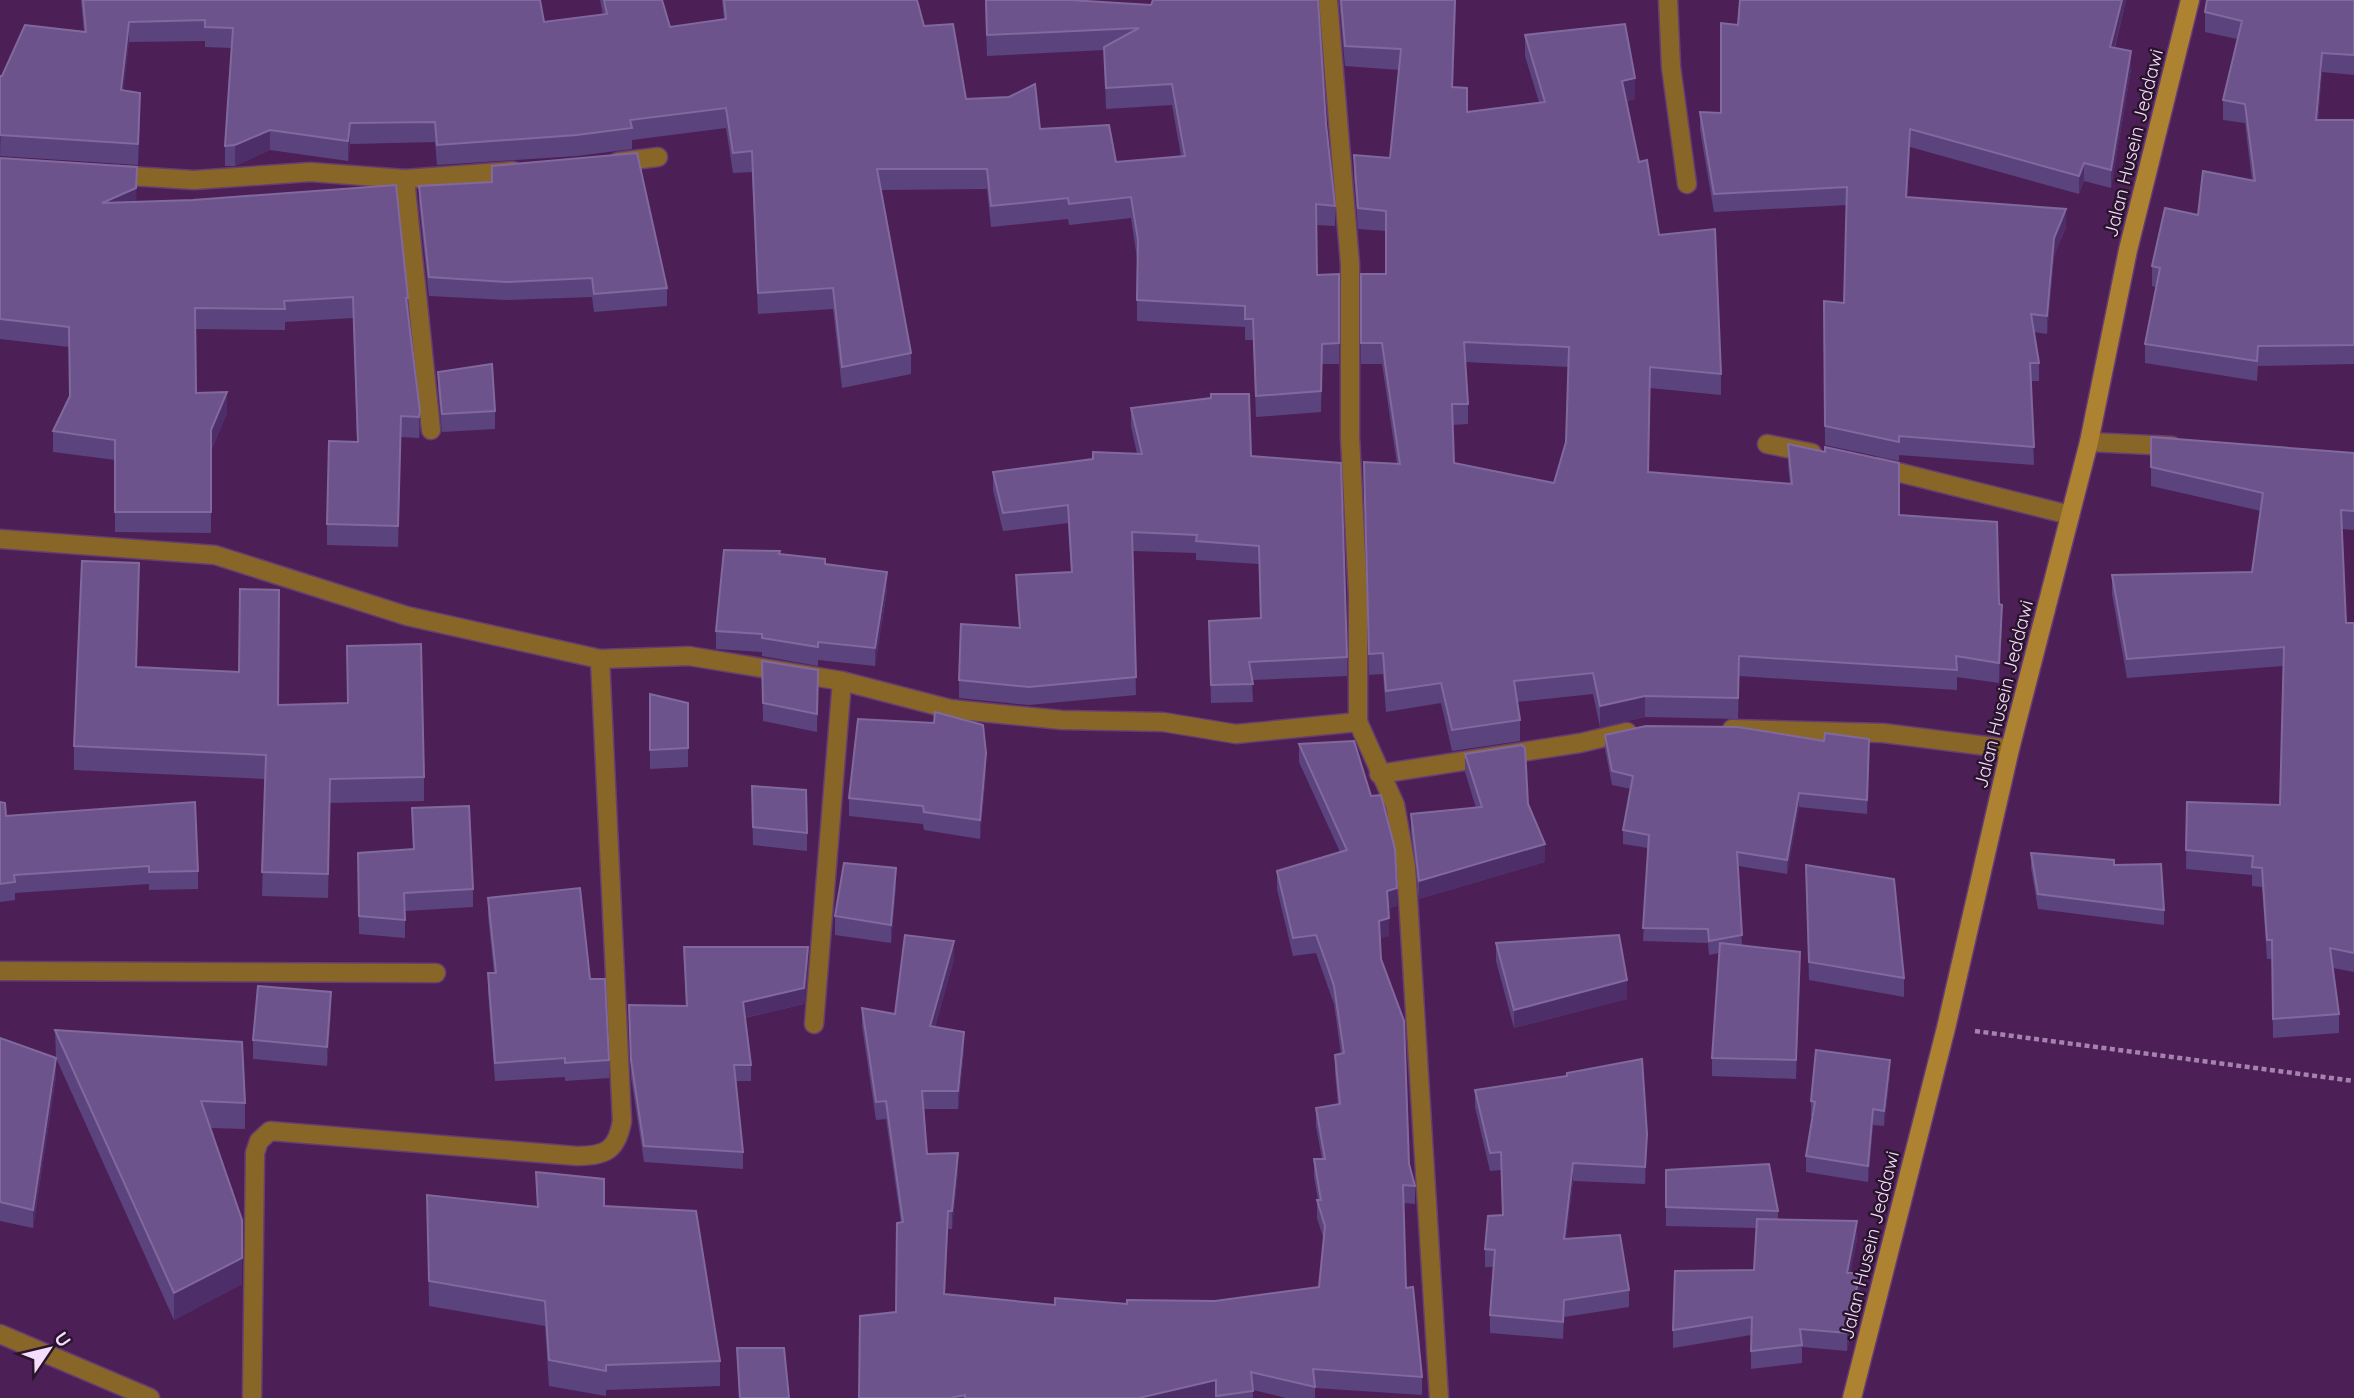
<svg xmlns="http://www.w3.org/2000/svg" width="2354" height="1398" viewBox="0 0 2354 1398" font-family="Quicksand,sans-serif">
	<rect width="100%" height="100%" fill="#4c2056"/>
	<g fill="none" stroke-linecap="round" stroke-linejoin="round">
		<defs>
			<g id="street">
				<polyline points="1328,0 1350,264 1350,437 1358,595 1358,722 1395,805 1406,866 1439,1398"/>
				<polyline points="1668,0 1671,67 1687,184"/>
				<polyline points="618,162 658,157"/>
				<polyline points="115,175 194,180 310,172 405,179 513,171"/>
				<polyline points="405,179 431,430"/>
				<polyline points="2089,442 2172,446"/>
				<polyline points="1767,444 1812,453"/>
				<polyline points="1877,467 2070,515"/>
				<polyline points="0,539 215,555 407,616 600,659 689,656 842,681 950,709 1062,720 1163,722 1236,734 1358,722"/>
				<polyline points="1732,729 1883,733 2010,749"/>
				<polyline points="1379,774 1580,743 1627,732"/>
				<polyline points="0,971 436,973"/>
				<polyline points="814,1024 842,681"/>
				<polyline points="0,1334 150,1398"/>
				<path d="M 252,1398 L 255,1153 L 259,1141 L 270,1131 L 577,1156 C 606,1156 617,1150 622,1121 L 600,659"/>
			</g>
			<polyline id="secondary" points="1852,1398 1946,1028 2010,749 2089,442 2128,250 2190,0"/>
		</defs>
		<use href="#street" stroke="#673e71" stroke-width="21"/>
		<use href="#secondary" stroke="#673e71" stroke-width="21"/>
		<polyline stroke="#a683ae" stroke-width="4.5" stroke-dasharray="5 3.5" stroke-linecap="butt" points="1975,1031 2354,1081"/>
		<use href="#street" stroke="#886627" stroke-width="18"/>
		<use href="#secondary" stroke="#ad8231" stroke-width="18"/>
	</g>
	<g fill="#5b437e" fill-rule="evenodd">
		<polygon points="81,0 540,0 544,22 603,15 600,0 662,0 670,27 724,19 722,0 917,0 924,26 966,99 1040,129 1116,162 1181,156 1172,105 1106,109 1104,50 987,56 985,0 1070,0 1151,5 1326,124 1335,206 1335,226 1316,225 1317,275 1339,274 1339,364 1322,364 1321,412 1256,417 1253,340 1245,340 1245,327 1137,321 1137,258 1131,218 1069,225 1068,219 991,227 987,189 881,190 911,353 911,374 842,388 833,309 758,314 752,172 733,173 726,128 632,140 632,149 577,156 437,165 435,142 350,144 348,161 270,150 235,166 225,166 225,146 232,48 205,47 205,41 129,42 123,91 140,114 138,165 0,156 2,76 84,32"/>
		<path d="M 1339,0 L 1456,0 L 1453,87 L 1467,112 L 1539,102 L 1525,56 L 1525,35 L 1635,99 L 1627,101 L 1639,162 L 1659,235 L 1721,374 L 1721,395 L 1650,388 L 1648,472 L 1790,484 L 1788,465 L 1788,444 L 1899,515 L 1999,604 L 2002,625 L 1999,683 L 1957,677 L 1957,690 L 1739,676 L 1738,719 L 1645,717 L 1600,727 L 1593,694 L 1517,702 L 1520,720 L 1520,741 L 1452,751 L 1441,703 L 1386,712 L 1383,674 L 1369,675 L 1364,462 L 1397,464 L 1382,364 L 1361,364 L 1361,274 L 1386,274 L 1386,231 L 1358,229 L 1354,176 L 1354,155 L 1390,158 L 1399,70 L 1345,66 ZM 1465,362 L 1569,367 L 1566,442 L 1554,483 L 1454,463 L 1453,425 L 1468,424 L 1468,404 Z"/>
		<polygon points="2126,0 2115,48 2131,69 2111,188 2084,181 2079,194 1910,147 1907,197 2066,227 2054,256 2047,334 2034,332 2039,363 2039,381 2031,381 2034,465 1899,455 1899,461 1825,445 1824,301 1844,303 1847,205 1714,212 1700,130 1700,112 1721,113 1738,25"/>
		<polygon points="2354,0 2354,75 2322,72 2318,120 2354,120 2354,364 2258,366 2257,381 2145,363 2145,344 2156,287 2152,286 2152,266 2198,215 2252,181 2245,123 2223,120 2223,100 2237,39 2205,32 2205,12"/>
		<polygon points="0,158 137,202 408,298 408,317 420,412 420,433 419,438 401,437 398,547 327,545 327,524 357,442 353,318 285,322 285,330 195,329 196,393 227,413 211,451 211,533 115,532 115,460 53,452 53,431 70,396 69,347 0,339"/>
		<polygon points="419,186 667,288 667,306 594,312 592,297 506,300 429,296 419,204"/>
		<polygon points="438,372 495,411 495,429 442,432 438,390"/>
		<polygon points="1131,408 1251,456 1347,657 1347,676 1252,680 1253,702 1211,703 1209,621 1260,619 1259,564 1196,560 1196,553 1133,551 1136,695 1029,705 959,698 959,680 1019,628 1016,593 1016,575 1071,572 1068,523 1003,531 993,490 993,472 1137,454 1131,426"/>
		<polygon points="2151,437 2354,453 2354,530 2342,529 2346,623 2354,623 2354,972 2333,968 2339,1014 2339,1033 2273,1038 2272,959 2267,959 2262,887 2252,886 2252,875 2186,869 2187,802 2280,805 2283,666 2127,678 2112,594 2112,575 2252,572 2261,511 2151,486"/>
		<polygon points="780,554 825,564 887,590 875,666 818,660 818,666 762,656 762,652 716,649 716,631"/>
		<polygon points="139,588 136,667 278,705 424,777 424,801 330,803 328,898 262,896 265,779 74,770 74,746"/>
		<polygon points="762,661 818,670 817,732 763,721"/>
		<polygon points="650,694 688,703 688,767 650,769"/>
		<polygon points="1605,735 1869,753 1867,814 1799,807 1787,874 1738,866 1742,946 1800,970 1796,1079 1712,1076 1712,1058 1719,953 1709,955 1708,943 1643,941 1648,848 1623,844 1623,830 1631,789 1612,785 1605,749"/>
		<polygon points="1299,744 1397,906 1388,908 1389,936 1380,938 1381,959 1409,1164 1415,1186 1415,1204 1404,1203 1406,1288 1422,1377 1422,1395 1315,1388 1315,1398 1286,1398 1253,1390 1253,1398 859,1398 896,1312 901,1223 886,1119 876,1120 862,1026 862,1008 895,1014 954,959 935,1027 964,1050 958,1109 924,1109 927,1154 958,1171 952,1229 948,1229 945,1294 1055,1305 1127,1304 1215,1301 1319,1287 1324,1240 1317,1218 1317,1200 1318,1200 1314,1177 1314,1159 1322,1159 1316,1126 1316,1108 1338,1105 1335,1073 1335,1055 1341,1054 1334,1004 1316,953 1293,956 1277,889 1277,871 1340,852 1299,762"/>
		<polygon points="1465,754 1528,804 1545,862 1419,899 1411,832 1411,814 1476,808 1465,772"/>
		<polygon points="986,772 980,839 924,830 923,824 849,816 849,798"/>
		<polygon points="752,786 807,833 807,851 753,845"/>
		<polygon points="0,802 6,816 198,871 198,889 149,890 149,884 15,893 15,900 0,902"/>
		<polygon points="412,808 473,889 473,907 405,911 405,938 359,934 358,853 413,849"/>
		<polygon points="2031,853 2114,865 2164,910 2164,925 2038,909 2031,868"/>
		<polygon points="1806,865 1904,978 1904,997 1809,980"/>
		<polygon points="896,886 891,943 835,935 835,916"/>
		<polygon points="488,898 590,979 609,1060 609,1078 565,1081 565,1077 495,1081 488,991 488,973 494,973 488,916"/>
		<polygon points="1496,943 1627,999 1514,1028 1496,961"/>
		<polygon points="684,947 808,963 804,1004 745,1018 751,1065 751,1081 735,1081 743,1152 743,1169 644,1162 631,1077 629,1005 686,1006"/>
		<polygon points="331,1011 327,1066 253,1059 253,1040"/>
		<polygon points="55,1030 245,1103 245,1129 211,1128 242,1284 174,1320 56,1058 56,1076 33,1228 0,1221 0,1038 56,1058"/>
		<polygon points="1890,1075 1884,1126 1873,1125 1868,1182 1806,1172 1806,1156 1812,1117 1811,1117 1811,1101"/>
		<polygon points="1475,1090 1647,1151 1645,1184 1573,1181 1566,1239 1629,1290 1629,1307 1564,1317 1563,1339 1490,1333 1490,1315 1493,1267 1485,1267 1485,1249 1503,1215 1501,1170 1490,1171 1475,1107"/>
		<polygon points="1666,1170 1778,1211 1778,1219 1857,1239 1850,1273 1860,1291 1847,1351 1802,1347 1802,1363 1751,1369 1751,1335 1673,1348 1673,1330 1754,1270 1756,1228 1666,1226"/>
		<polygon points="536,1172 604,1206 720,1361 720,1386 606,1390 606,1396 549,1386 545,1326 429,1306 427,1195 537,1206"/>
		<polygon points="737,1348 789,1398 739,1398"/>
	</g>
	<g fill="#4e2e68">
		<polygon points="1455,0 1456,0 1452,108 1452,87"/>
		<polygon points="2122,0 2126,0 2110,66 2110,47"/>
		<polygon points="129,22 129,42 121,111 121,90"/>
		<polygon points="2131,51 2131,69 2111,188 2111,170"/>
		<polygon points="2322,53 2322,72 2316,140 2316,120"/>
		<polygon points="1635,78 1635,99 1622,101 1622,81"/>
		<polygon points="350,123 350,144 348,161 348,141"/>
		<polygon points="1910,129 1910,147 1906,215 1906,197"/>
		<polygon points="270,130 270,150 235,166 235,145"/>
		<polygon points="2084,163 2084,181 2079,194 2079,176"/>
		<polygon points="137,167 136,209 102,203"/>
		<polygon points="2066,209 2066,227 2054,256 2047,334 2047,316 2054,238"/>
		<polygon points="227,392 227,413 211,451 211,430"/>
		<polygon points="420,412 420,433 419,438 419,417"/>
		<polygon points="139,563 139,588 136,691 136,667"/>
		<polygon points="887,572 887,590 875,666 875,648"/>
		<polygon points="2002,605 2002,625 1999,683 1999,663"/>
		<polygon points="1645,696 1645,717 1600,727 1600,706"/>
		<polygon points="986,753 986,772 980,839 980,820"/>
		<polygon points="1799,793 1799,807 1787,874 1787,860"/>
		<polygon points="1545,844 1545,862 1419,899 1419,881"/>
		<polygon points="896,868 896,886 891,943 891,925"/>
		<polygon points="1397,888 1397,906 1387,909 1387,891"/>
		<polygon points="1389,918 1389,936 1379,939 1379,921"/>
		<polygon points="954,941 954,959 930,1044 930,1026"/>
		<polygon points="808,947 808,963 804,1004 743,1018 743,1002"/>
		<polygon points="1800,952 1800,970 1796,1079 1796,1060"/>
		<polygon points="1627,980 1627,999 1514,1028 1514,1010"/>
		<polygon points="331,992 331,1011 327,1066 327,1047"/>
		<polygon points="964,1032 964,1050 958,1109 958,1091"/>
		<polygon points="56,1058 56,1076 33,1228 33,1210"/>
		<polygon points="1890,1060 1890,1075 1884,1126 1884,1111"/>
		<polygon points="1873,1109 1873,1125 1868,1182 1868,1166"/>
		<polygon points="1647,1134 1647,1151 1645,1184 1645,1167"/>
		<polygon points="958,1153 958,1171 952,1229 952,1211"/>
		<polygon points="1573,1163 1573,1181 1564,1257 1564,1239"/>
		<polygon points="948,1211 948,1229 944,1312 944,1294"/>
		<polygon points="242,1220 242,1284 174,1320 174,1293"/>
		<polygon points="1857,1221 1857,1239 1847,1291 1847,1273"/>
		<polygon points="1860,1273 1860,1291 1847,1351 1847,1333"/>
		<polygon points="1216,1380 1216,1398 1139,1398"/>
	</g>
	<g fill="#6c538b" stroke="#81699d" stroke-width="2" fill-rule="evenodd">
		<polygon points="83,0 540,0 544,22 607,14 604,0 662,0 670,27 726,19 724,0 917,0 924,26 953,24 966,99 1009,97 1035,84 1040,129 1109,125 1116,162 1185,156 1172,84 1106,88 1104,47 1139,28 987,35 986,0 1070,0 1151,5 1153,0 1318,0 1326,124 1335,206 1316,204 1317,275 1339,274 1339,343 1322,344 1321,391 1256,396 1253,319 1245,319 1245,306 1137,300 1138,240 1131,197 1069,204 1068,198 991,206 987,169 877,169 911,353 842,367 833,288 758,293 752,151 733,153 726,108 630,120 632,128 577,135 437,145 435,122 350,123 348,141 270,130 235,145 225,146 233,28 205,27 205,20 129,22 121,90 140,93 138,144 0,135 0,76 2,76 25,25 86,32"/>
		<path d="M 1341,0 L 1455,0 L 1452,87 L 1467,88 L 1467,112 L 1545,102 L 1525,35 L 1625,24 L 1635,78 L 1622,81 L 1639,162 L 1647,160 L 1659,235 L 1715,229 L 1721,374 L 1650,367 L 1648,472 L 1792,484 L 1788,444 L 1825,452 L 1825,447 L 1899,463 L 1899,515 L 1997,522 L 1999,604 L 2002,605 L 1999,663 L 1956,656 L 1957,670 L 1739,656 L 1738,698 L 1645,696 L 1600,706 L 1593,673 L 1514,681 L 1520,720 L 1452,730 L 1441,683 L 1386,691 L 1383,653 L 1369,654 L 1364,462 L 1400,464 L 1382,343 L 1361,343 L 1361,274 L 1386,274 L 1386,211 L 1358,208 L 1354,155 L 1390,158 L 1401,49 L 1345,46 ZM 1464,342 L 1569,347 L 1566,442 L 1554,483 L 1454,463 L 1452,404 L 1468,404 Z"/>
		<polygon points="1740,0 2122,0 2110,47 2131,51 2111,170 2084,163 2079,176 1910,129 1906,197 2066,209 2054,238 2047,316 2031,314 2039,363 2030,363 2034,447 1899,436 1899,442 1825,426 1824,301 1844,303 1847,187 1714,194 1700,112 1721,113 1721,23 1738,25"/>
		<polygon points="2207,0 2354,0 2354,55 2322,53 2316,120 2354,120 2354,345 2258,346 2257,361 2145,344 2160,268 2152,266 2165,208 2198,215 2203,171 2255,181 2245,104 2223,100 2242,21 2205,12"/>
		<polygon points="637,153 667,288 594,294 592,278 506,282 429,277 419,186 492,182 492,166"/>
		<polygon points="0,158 137,167 136,188 102,203 193,200 396,185 408,298 406,298 420,412 419,417 401,416 398,526 327,524 329,441 358,442 353,297 284,301 285,309 195,308 196,393 227,392 211,430 211,512 115,512 115,440 53,431 70,396 69,327 0,319"/>
		<polygon points="492,364 495,411 442,414 438,372"/>
		<polygon points="1211,394 1249,394 1251,456 1341,463 1347,657 1249,662 1253,684 1211,685 1209,621 1261,618 1259,546 1196,541 1197,535 1132,532 1136,677 1029,687 959,680 961,624 1020,628 1016,575 1072,572 1068,505 1003,513 993,472 1093,459 1093,452 1142,454 1131,408 1211,398"/>
		<polygon points="2151,437 2354,453 2354,511 2341,510 2346,623 2354,623 2354,953 2330,948 2339,1014 2273,1019 2272,940 2267,940 2262,868 2252,867 2253,856 2186,850 2187,802 2280,805 2284,647 2127,659 2112,575 2252,572 2263,493 2151,467"/>
		<polygon points="724,550 780,551 779,554 825,559 825,564 887,572 875,648 818,642 818,647 762,638 762,634 716,631"/>
		<polygon points="82,561 139,563 136,667 239,672 240,589 279,590 278,705 348,703 347,646 421,644 424,777 330,779 328,874 262,872 266,755 74,746"/>
		<polygon points="762,661 818,670 817,714 763,703"/>
		<polygon points="650,694 688,703 688,748 650,750"/>
		<polygon points="935,712 983,725 986,753 980,820 924,812 923,806 849,798 858,719 934,723"/>
		<polygon points="1646,726 1738,727 1824,741 1825,733 1869,739 1867,800 1799,793 1787,860 1737,852 1742,935 1709,941 1708,929 1643,928 1649,835 1623,830 1633,776 1612,771 1605,735"/>
		<polygon points="1354,741 1371,796 1381,795 1395,849 1397,888 1387,891 1389,918 1379,921 1381,959 1404,1021 1409,1164 1415,1186 1403,1185 1406,1288 1413,1287 1422,1377 1313,1369 1315,1387 1251,1372 1253,1391 1216,1396 1216,1380 1139,1398 965,1398 965,1395 950,1398 859,1398 860,1316 896,1312 897,1223 903,1222 886,1101 876,1102 862,1008 895,1014 905,935 954,941 930,1026 964,1032 958,1091 922,1091 927,1154 958,1153 952,1211 948,1211 944,1294 1055,1305 1055,1298 1127,1304 1127,1300 1215,1301 1319,1287 1325,1226 1317,1200 1321,1200 1314,1159 1325,1159 1316,1108 1340,1104 1335,1055 1344,1053 1334,986 1327,965 1316,935 1293,938 1277,871 1347,850 1299,744"/>
		<polygon points="1522,745 1525,748 1528,804 1545,844 1419,881 1411,814 1482,807 1465,754"/>
		<polygon points="752,786 806,790 807,833 753,827"/>
		<polygon points="0,802 5,803 6,816 195,802 198,871 149,872 149,866 14,875 15,882 0,884"/>
		<polygon points="469,806 473,889 404,893 405,920 359,916 358,853 414,849 412,808"/>
		<polygon points="2031,853 2114,860 2114,865 2161,864 2164,910 2038,894"/>
		<polygon points="844,863 896,868 891,925 835,916"/>
		<polygon points="1806,865 1894,879 1904,978 1809,962"/>
		<polygon points="580,888 590,979 605,979 609,1060 565,1063 565,1058 495,1063 488,973 496,973 488,898"/>
		<polygon points="1619,935 1627,980 1514,1010 1496,943"/>
		<polygon points="1720,943 1800,952 1796,1060 1712,1058"/>
		<polygon points="684,947 808,947 804,988 743,1002 751,1065 734,1065 743,1152 644,1146 631,1060 629,1005 687,1006"/>
		<polygon points="258,986 331,992 327,1047 253,1040"/>
		<polygon points="55,1030 242,1042 245,1103 201,1101 242,1220 242,1258 174,1293"/>
		<polygon points="0,1038 56,1058 33,1210 0,1202"/>
		<polygon points="1816,1050 1890,1060 1884,1111 1873,1109 1868,1166 1806,1156 1815,1102 1811,1101"/>
		<polygon points="1642,1059 1647,1134 1645,1167 1573,1163 1564,1239 1620,1235 1629,1290 1564,1300 1563,1322 1490,1315 1495,1250 1485,1249 1488,1216 1503,1215 1501,1152 1490,1153 1475,1090 1567,1076 1567,1073"/>
		<polygon points="1769,1164 1778,1211 1666,1207 1666,1170"/>
		<polygon points="536,1172 604,1179 604,1206 696,1211 720,1361 606,1365 606,1371 549,1360 545,1301 429,1281 427,1195 538,1207"/>
		<polygon points="1757,1219 1857,1221 1847,1273 1860,1273 1847,1333 1800,1329 1802,1345 1751,1351 1752,1317 1673,1330 1675,1271 1754,1270"/>
		<polygon points="737,1348 784,1348 789,1398 740,1398"/>
	</g>
	<g text-anchor="middle" stroke-width="5" stroke-linejoin="round" paint-order="stroke">
		<g font-size="19" fill="#f7ddfd" stroke="#28152c">
			<text transform="translate(2133 143) rotate(-76)" y="7">Jalan Husein Jeddawi</text>
			<text transform="translate(2003 694) rotate(-76)" y="7">Jalan Husein Jeddawi</text>
			<text transform="translate(1869 1245) rotate(-76)" y="7">Jalan Husein Jeddawi</text>
		</g>
	</g>
	<g transform="translate(49 1349) rotate(55)" stroke="#28152c" stroke-width="5" paint-order="stroke">
	<path d="M0-5L12 26L0 18L-12 26Z" fill="#f7ddfd"/>
	<text y="-10" font-size="19" font-weight="bold" text-anchor="middle" fill="#f7ddfd">U</text>
	</g>
</svg>
